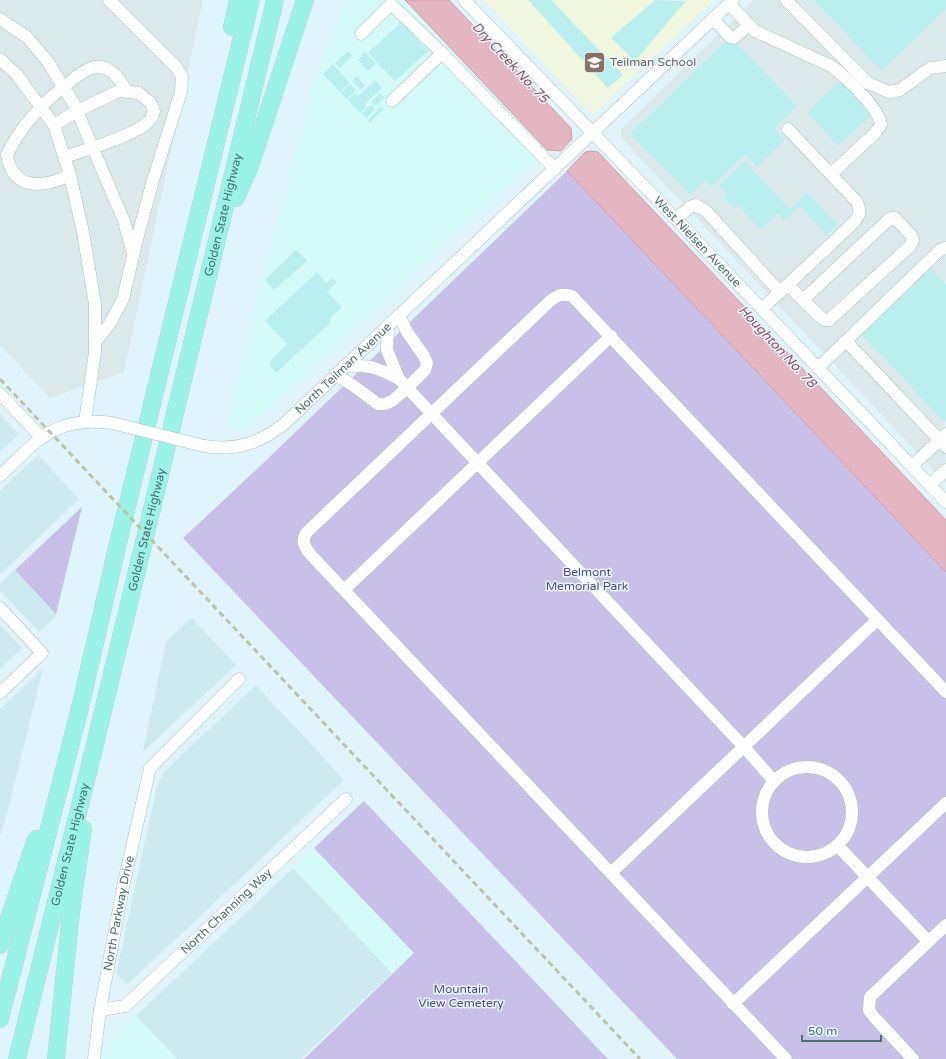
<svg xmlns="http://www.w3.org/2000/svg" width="946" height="1059" viewBox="0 0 946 1059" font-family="'Varela Round',sans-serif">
	<rect width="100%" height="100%" fill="#e0f5fb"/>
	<g fill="#cdeaef">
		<polygon points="0,414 19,434 0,452"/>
		<polygon points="38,455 79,499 0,574 0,491"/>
		<polygon points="15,570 56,614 55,617 39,632 0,590 0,584"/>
		<polygon points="192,618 236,665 144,751 143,750 166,642"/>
		<polygon points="0,625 22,648 0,669"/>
		<polygon points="43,668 7,814 0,836 0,709"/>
		<polygon points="256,685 344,780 127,985 116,974 157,786 164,772"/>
		<polygon points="293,868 392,973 301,1059 177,1059 136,1016"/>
	</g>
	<g fill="#d4fbf7">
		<polygon points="346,0 405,0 547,150 250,427 237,428 228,426 257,296 274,240 317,70"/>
		<polygon points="314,848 413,953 392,973 293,868"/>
		<polygon points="136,1016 177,1059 103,1059 104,1046"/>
	</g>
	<g fill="#dce9ea">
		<polygon points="0,0 203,0 124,372 50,398 0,345"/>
		<polygon points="754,0 946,0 945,482 622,139 621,129"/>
	</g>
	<polygon fill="#f1f7de" points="484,0 714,0 592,115"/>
	<g fill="#c8c0e8">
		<polygon points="567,171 946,572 946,1059 677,1059 183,538 256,470"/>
		<polygon points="82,507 56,614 15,570"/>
		<polygon points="364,801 608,1059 304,1059 414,953 314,848"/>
	</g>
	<g fill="#e3b6c2" stroke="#d59daa">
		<polygon points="405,0 449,0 571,128 572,139 561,151 547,150"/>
		<polygon points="591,151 598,152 946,520 946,572 567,171 585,152"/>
	</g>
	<g fill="#b9efef">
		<polygon points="528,0 551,0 623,75 608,88"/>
		<polygon points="655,0 686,1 635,61 611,38"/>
		<polygon points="814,0 946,0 946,9 882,71"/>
		<polygon points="401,22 428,51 395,81 368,53"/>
		<polygon points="730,37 797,106 774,129 785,139 757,167 745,154 711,187 705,180 690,195 630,134"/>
		<polygon points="348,51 352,56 340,68 335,63"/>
		<polygon points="365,52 376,64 368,71 358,60"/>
		<polygon points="333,64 350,83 340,92 323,74"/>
		<polygon points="357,76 365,86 361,90 352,81"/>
		<polygon points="375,80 382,88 365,104 367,107 360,113 348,100 355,93 358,96"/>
		<polygon points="841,80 873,113 838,146 807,112"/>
		<polygon points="350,84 356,90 347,99 341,93"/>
		<polygon points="380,93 385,98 375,106 371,102"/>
		<polygon points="371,105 375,109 366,118 362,113"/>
		<polygon points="381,107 384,109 370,123 368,120"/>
		<polygon points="745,161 790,210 807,192 837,225 827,235 800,206 784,221 778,213 761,230 738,205 735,209 723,197 727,194 719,186"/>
		<polygon points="296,250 307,261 274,290 265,280"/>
		<polygon points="931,269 946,284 946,421 945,422 862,335"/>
		<polygon points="317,272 326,283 332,278 337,282 327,292 342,307 330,318 330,323 276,373 270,365 271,360 287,344 265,321"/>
	</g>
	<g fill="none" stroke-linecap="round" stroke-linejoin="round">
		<defs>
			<g id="minor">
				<path id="s1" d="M 464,0 L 676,219 L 946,502"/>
				<polyline points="786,0 868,83 889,92 900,90 930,68 946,66"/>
				<path d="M 729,4 L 755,31 L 831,66 C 845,76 880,109 881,125 L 875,133 L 831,174"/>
				<polyline points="0,19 27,37 48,62 74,104 124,221 133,254"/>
				<polyline points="713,19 730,37 734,38 749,25"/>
				<polyline points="361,34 391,4 442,53"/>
				<polyline points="0,59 17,75 54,125 70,175 83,232 95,304 95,352 85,422"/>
				<polyline points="392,101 442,53 498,111 555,169"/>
				<path d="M 54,125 L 77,111 L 119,91 L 139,93 L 151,103 L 154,111 C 153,114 152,117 150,120 C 139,134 83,151 64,157"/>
				<path d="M 70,175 C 44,188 13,191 7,155 C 21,124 49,97 76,77 C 84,72 91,65 101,67 C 114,69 121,82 127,92"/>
				<polyline points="676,219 690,207 696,205 706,211 780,292"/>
				<path d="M 788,285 C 800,297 811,309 824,320 L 829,320 L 910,246 L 913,240 L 911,235 L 895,218 L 892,218 L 887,221 L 803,300"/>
				<path d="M 762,309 L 850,226 C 858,218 862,214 857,202 L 788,129"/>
				<polyline points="388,325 387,350 399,379 744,747 773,780"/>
				<polyline points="846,341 946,447"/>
				<polyline points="95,342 109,325 123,299 136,243 153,180 181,92 182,76 176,67 109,0"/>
				<path d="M 344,366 C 369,365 377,367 399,379"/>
				<polyline points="818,368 940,250 946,248"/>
				<polyline points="335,375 351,384 378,404 385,404 392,401 407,388 425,370 427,363 424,356 407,332 399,315"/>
				<polyline points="0,394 42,438"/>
				<path id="s2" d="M 204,446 C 236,451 258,444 284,424 L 733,0"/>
				<polyline points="912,466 946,434"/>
				<path d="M 0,476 C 38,440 54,416 112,423"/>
				<polyline points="930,485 946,470"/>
				<polyline points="344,590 611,336"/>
				<polyline points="0,608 42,653 0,693"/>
				<circle cx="807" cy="812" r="45"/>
				<polyline points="837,845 928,941"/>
				<polyline points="611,873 877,620"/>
				<polyline points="733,1004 946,803"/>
				<path id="s3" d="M 100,1010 L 125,1006 L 346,799"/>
				<path id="s4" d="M 94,1059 L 100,1010 L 124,882 L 150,768 L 239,679"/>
				<path d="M 786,1059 L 311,555 C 305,547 301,543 306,533 L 550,301 C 558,295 563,293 572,296 L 946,692"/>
				<polyline points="913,1059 874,1017 869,1010 870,997 946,925"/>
			</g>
			<g id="highway">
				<polyline points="232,27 238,0"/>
				<polyline points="236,198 250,166 305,0"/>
				<polyline points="0,945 36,839"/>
				<polyline points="0,1019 80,708 118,543 251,0"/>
				<path id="s5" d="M 17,1059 L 95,744 L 275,0"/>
				<polyline points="56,1059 71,912 83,829"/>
			</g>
		</defs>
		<use href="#minor" stroke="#a3c4c6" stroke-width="13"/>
		<use href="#highway" stroke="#c5d2d1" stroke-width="18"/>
		<use href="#minor" stroke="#fff" stroke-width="12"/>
		<use href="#highway" stroke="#99f4e7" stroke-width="17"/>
		<polyline stroke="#bec3a1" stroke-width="3" stroke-dasharray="6 4" stroke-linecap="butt" points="0,379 640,1059"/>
		<defs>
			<polyline id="minor-bridge" points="112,423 204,446"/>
		</defs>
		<use href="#minor-bridge" stroke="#a3c4c6" stroke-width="13" stroke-linecap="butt"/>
		<use href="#minor-bridge" stroke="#fff" stroke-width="12"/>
	</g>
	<defs>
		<symbol id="school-square" viewBox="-11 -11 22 22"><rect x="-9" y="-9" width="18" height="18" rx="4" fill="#8d6e63" stroke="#e6f9fe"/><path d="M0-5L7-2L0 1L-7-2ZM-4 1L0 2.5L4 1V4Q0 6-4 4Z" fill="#fff"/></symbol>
	</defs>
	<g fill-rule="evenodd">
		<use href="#school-square" x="582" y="50" width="25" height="25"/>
	</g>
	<g text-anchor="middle" stroke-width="3" stroke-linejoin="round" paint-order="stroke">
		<g font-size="12" fill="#785e54" stroke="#e6f9fe" text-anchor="start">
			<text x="610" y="66">Teilman School</text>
		</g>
		<g font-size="12" fill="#49716f" stroke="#e6f9fe">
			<text dy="4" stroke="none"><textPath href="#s5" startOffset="869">Golden State Highway</textPath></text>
			<text dy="4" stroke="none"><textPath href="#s1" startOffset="336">West Nielsen Avenue</textPath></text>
			<text dy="4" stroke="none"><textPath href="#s2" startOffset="167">North Teilman Avenue</textPath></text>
			<text dy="4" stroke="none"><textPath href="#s5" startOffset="545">Golden State Highway</textPath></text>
			<text dy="4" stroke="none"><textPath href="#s5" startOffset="221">Golden State Highway</textPath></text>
			<text dy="4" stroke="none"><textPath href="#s3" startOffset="164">North Channing Way</textPath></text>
			<text dy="4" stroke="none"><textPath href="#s4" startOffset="148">North Parkway Drive</textPath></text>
		</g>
		<g font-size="12" fill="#594782" stroke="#e6f9fe">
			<text x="587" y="576">Belmont<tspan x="587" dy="14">Memorial Park</tspan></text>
			<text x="461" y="993">Mountain<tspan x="461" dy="14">View Cemetery</tspan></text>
		</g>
		<g font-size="13" font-style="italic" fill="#984c5e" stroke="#e6f9fe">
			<text transform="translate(511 62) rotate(47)" y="5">Dry Creek No. 75</text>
			<text transform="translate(778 346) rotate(47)" y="5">Houghton No. 78</text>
		</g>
	</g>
	<path d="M802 1035v6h79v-6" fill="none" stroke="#49716f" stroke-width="2"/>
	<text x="808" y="1035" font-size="12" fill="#49716f" stroke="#e6f9fe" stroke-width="3" paint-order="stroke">50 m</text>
</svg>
